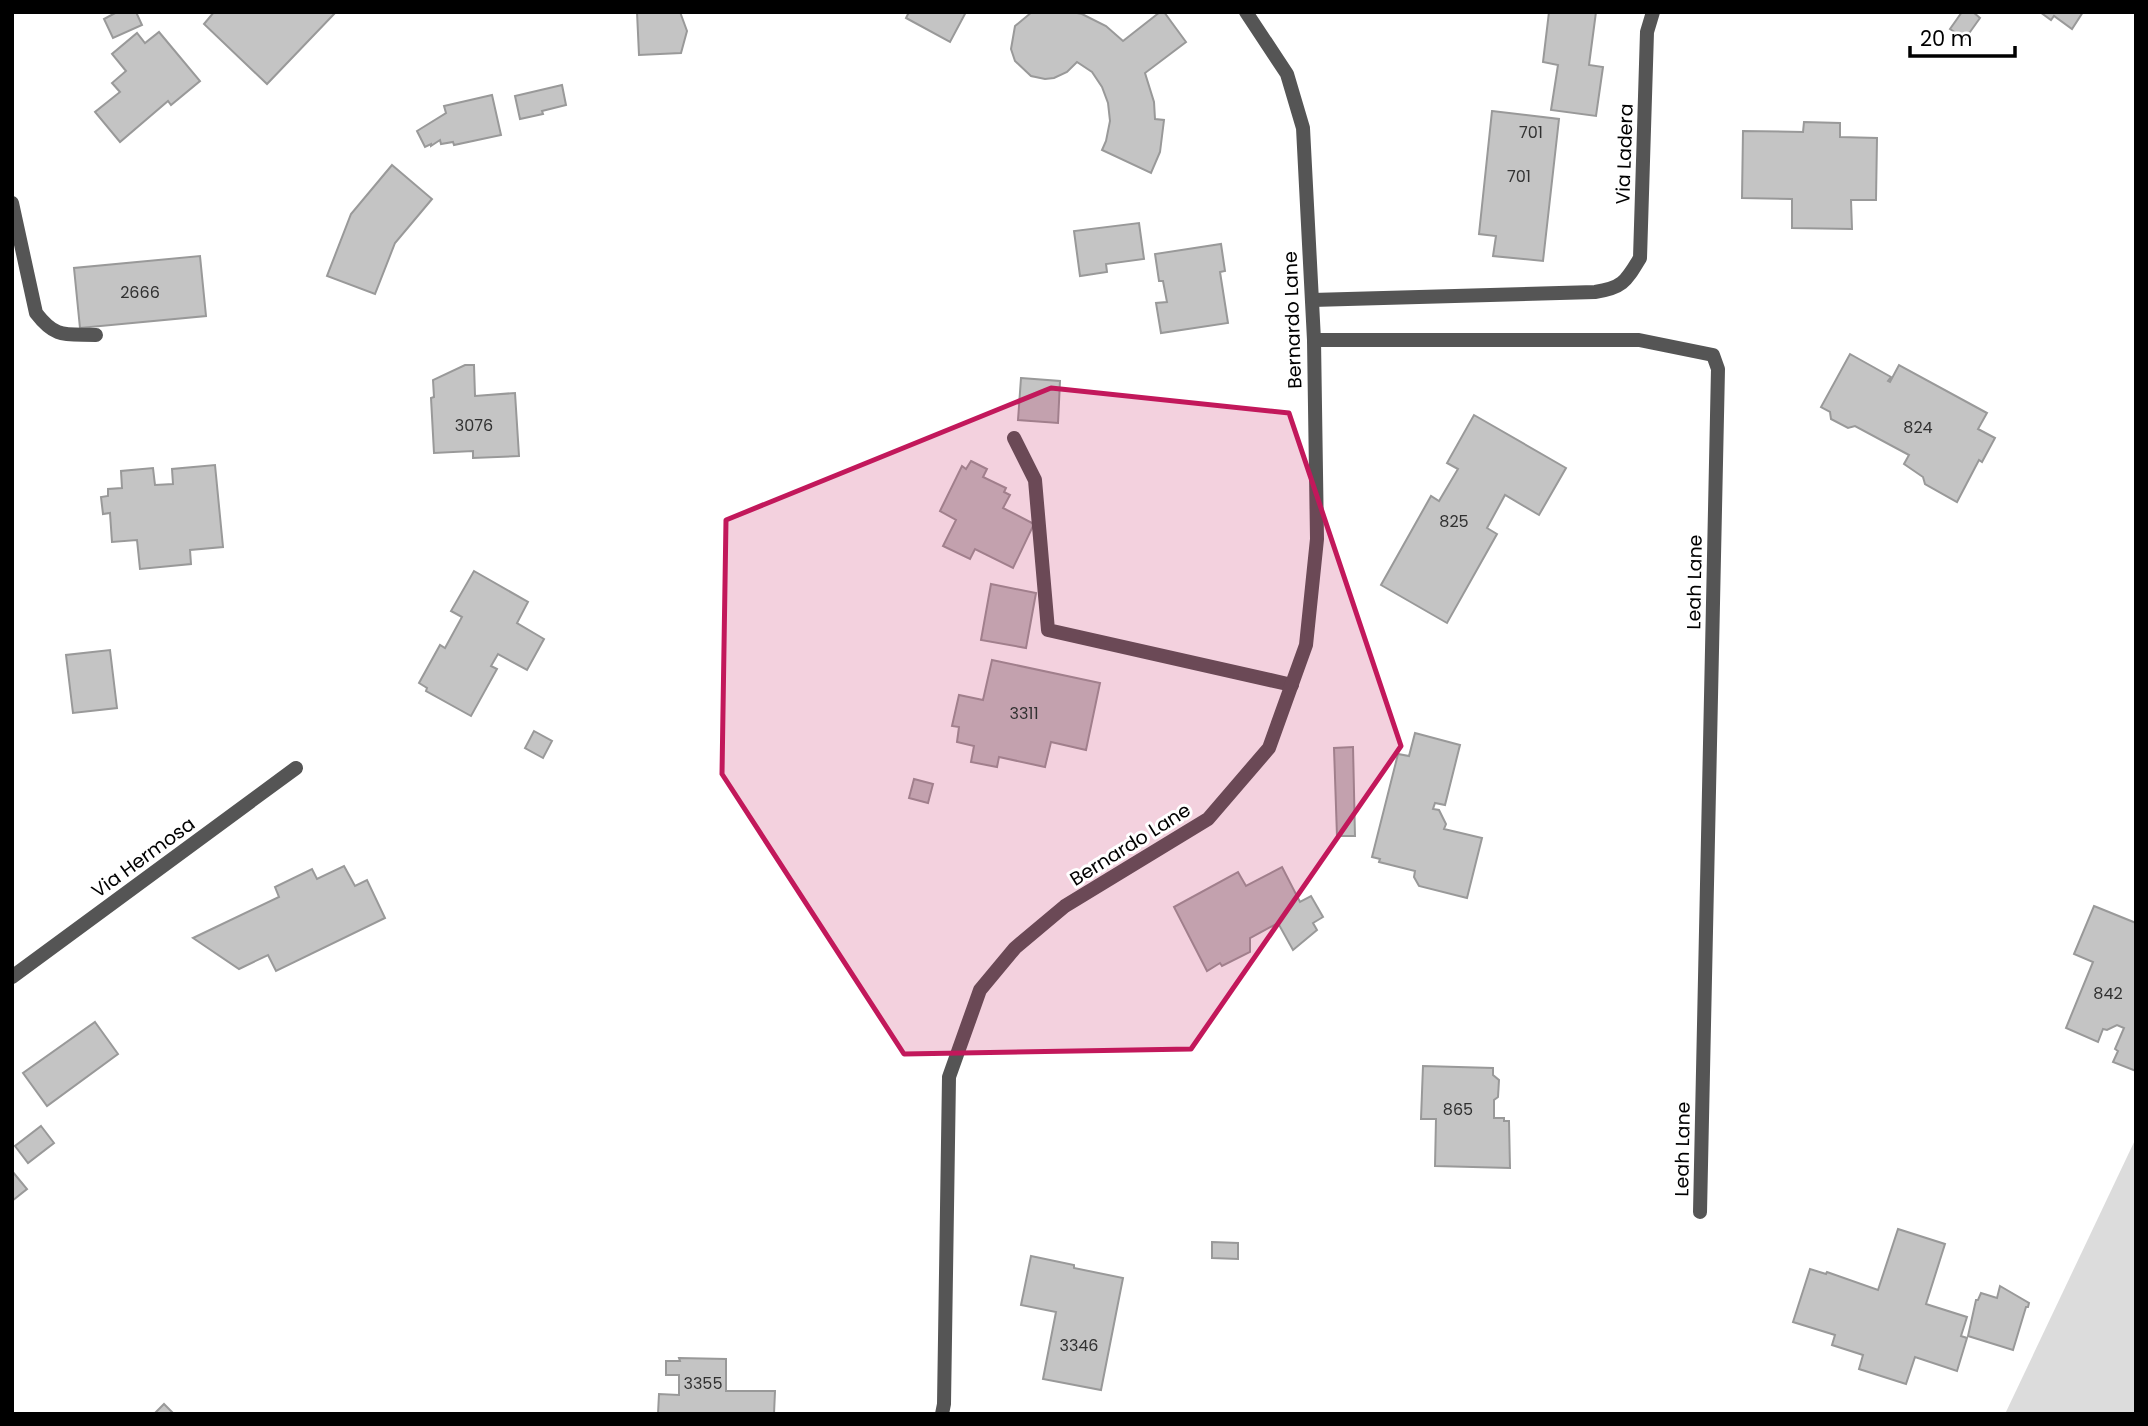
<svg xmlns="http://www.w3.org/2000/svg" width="2148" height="1426" viewBox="0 0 2148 1426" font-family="Poppins,sans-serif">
	<rect width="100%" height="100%" fill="#fff"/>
	<polygon fill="#dcdcdc" points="2136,1138 2136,1414 2005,1414"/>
	<g fill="#c4c4c4" stroke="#999" stroke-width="2">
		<polygon points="117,12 136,12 142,25 113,38 104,19"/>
		<polygon points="214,12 336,12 267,84 204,24"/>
		<polygon points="637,12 680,12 687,31 681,53 639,55"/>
		<polygon points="909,12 966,12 950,42 906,18"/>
		<polygon points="1032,12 1072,12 1082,14 1106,26 1123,41 1160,12 1164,12 1186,42 1145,73 1154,102 1155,119 1164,120 1160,152 1151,173 1102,150 1106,141 1110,121 1108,103 1102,87 1092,72 1077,62 1067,72 1054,78 1045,79 1031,76 1015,61 1011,49 1015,26"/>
		<polygon points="1549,12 1596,12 1589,65 1603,67 1596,116 1551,110 1558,65 1543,62"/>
		<polygon points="1962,12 1973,12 1980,18 1965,39 1950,29"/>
		<polygon points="2040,12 2083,12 2072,29 2054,16 2051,20"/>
		<polygon points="159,32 200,81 171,105 168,101 120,142 95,112 120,92 112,83 126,71 112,54 137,33 145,43"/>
		<polygon points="562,85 566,105 542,111 543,114 520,119 515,96"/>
		<polygon points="492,95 501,135 454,145 453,142 441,144 440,140 431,146 431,144 425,147 417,131 446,113 444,106"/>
		<polygon points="1492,111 1559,119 1543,261 1493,256 1496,236 1479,234"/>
		<polygon points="1804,122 1840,123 1840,137 1877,138 1876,200 1851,200 1852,229 1792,228 1792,199 1742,198 1743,131 1803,132"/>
		<polygon points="392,165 432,199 395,243 375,294 327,276 351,214"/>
		<polygon points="1139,223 1144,259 1106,264 1107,272 1080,276 1074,231"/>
		<polygon points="1221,244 1225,271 1220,272 1228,323 1161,333 1156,303 1167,302 1163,281 1159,281 1155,254"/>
		<polygon points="200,256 206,316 80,328 74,268"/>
		<polygon points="1850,354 1891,377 1888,381 1890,382 1899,365 1987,413 1978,429 1995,438 1982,462 1979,460 1957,502 1925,484 1923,477 1904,464 1909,455 1855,426 1848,428 1831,419 1830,412 1821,407"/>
		<polygon points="465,365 474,365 475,396 515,393 519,456 473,458 473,451 434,453 431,398 434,397 433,380"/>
		<polygon points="1021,378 1060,381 1058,423 1018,420"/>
		<polygon points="1474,415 1566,468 1539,515 1505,495 1487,528 1497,534 1447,623 1381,585 1431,496 1439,501 1458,469 1447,463"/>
		<polygon points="971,461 987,469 983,477 1006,488 1004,492 1010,495 1003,508 1034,524 1013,568 975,549 970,559 943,546 956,520 940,511 962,466 966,469"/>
		<polygon points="215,465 223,547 190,550 191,564 140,569 137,540 112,542 110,513 103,514 101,497 108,496 108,489 122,488 121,471 153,468 155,485 173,484 172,469"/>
		<polygon points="474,571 528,602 517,623 544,639 527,670 498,654 491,666 497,669 471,716 426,691 427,688 419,683 440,645 445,648 462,617 451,611"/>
		<polygon points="991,584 1036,593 1026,648 981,640"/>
		<polygon points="110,650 117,708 73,713 66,655"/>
		<polygon points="992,660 1100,683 1086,750 1051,742 1045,767 999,757 997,767 971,762 974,746 957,742 959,727 952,726 959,695 983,700"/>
		<polygon points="534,731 552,741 543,758 525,748"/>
		<polygon points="1415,733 1460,745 1445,805 1435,803 1433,809 1439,810 1446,824 1444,829 1482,838 1467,898 1419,886 1414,877 1415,871 1379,862 1380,859 1372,857 1398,754 1409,756"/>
		<polygon points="1353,747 1355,836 1337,836 1334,748"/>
		<polygon points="914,779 933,784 928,803 909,798"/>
		<polygon points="344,866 355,886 367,880 385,918 276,971 268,955 239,969 193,938 279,897 275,887 312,869 317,879"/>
		<polygon points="1282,867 1300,902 1311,896 1323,917 1313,923 1317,930 1293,950 1278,923 1250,938 1250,952 1222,966 1220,963 1207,971 1174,907 1238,872 1246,886"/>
		<polygon points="2094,906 2136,923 2136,1071 2113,1062 2118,1051 2115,1049 2124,1028 2117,1025 2107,1030 2103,1029 2098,1042 2066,1028 2093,962 2074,954"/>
		<polygon points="95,1022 118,1054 47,1106 23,1073"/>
		<polygon points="1423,1066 1493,1068 1493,1075 1499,1080 1498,1097 1494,1100 1494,1118 1504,1118 1504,1121 1509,1121 1510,1168 1435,1166 1436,1119 1421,1119"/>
		<polygon points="41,1126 54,1143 28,1163 15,1146"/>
		<polygon points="12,1171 27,1189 12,1201"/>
		<polygon points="1898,1229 1945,1244 1926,1304 1967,1317 1961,1336 1967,1338 1957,1371 1915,1357 1906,1384 1859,1369 1863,1355 1832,1345 1835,1335 1793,1322 1810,1269 1826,1274 1827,1272 1878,1290"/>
		<polygon points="1212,1242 1238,1243 1238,1259 1212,1258"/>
		<polygon points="1031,1256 1074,1265 1074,1268 1123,1278 1101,1390 1043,1379 1056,1312 1021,1305"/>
		<polygon points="2000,1286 2029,1303 2028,1307 2026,1307 2013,1350 1968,1336 1976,1300 1978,1300 1981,1293 1997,1298"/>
		<polygon points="679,1358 726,1359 726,1391 775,1391 774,1414 658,1414 659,1394 679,1395 679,1375 666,1375 666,1361 680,1361"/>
		<polygon points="164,1404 174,1414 154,1414"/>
	</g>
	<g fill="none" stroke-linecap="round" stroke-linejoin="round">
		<g stroke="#555" stroke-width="14">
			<path d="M 12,203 L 36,313 C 56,339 65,334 96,335"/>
			<polyline points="1014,438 1035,480 1048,630 1292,685"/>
		</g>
		<g stroke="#555" stroke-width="14">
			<path d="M 1312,300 L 1595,292 C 1623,288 1626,281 1640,258 L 1647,32 L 1653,12"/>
			<polyline points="1314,340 1639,340 1713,355 1718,369 1700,1212"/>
			<polyline points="12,977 296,768"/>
			<polyline points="942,1414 944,1404 949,1077 980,990 1015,948 1065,906 1208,819 1269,748 1306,645 1317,539 1314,340 1303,128 1287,74 1246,12"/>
		</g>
	</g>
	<path fill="#c2185b" fill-opacity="0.2" stroke="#c2185b" stroke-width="5" stroke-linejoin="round" d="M 1051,388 L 1289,413 L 1401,746 L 1191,1049 L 904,1054 L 722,774 L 726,520 Z"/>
	<g text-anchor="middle" stroke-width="6" stroke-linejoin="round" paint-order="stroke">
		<g font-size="16" fill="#313131">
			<text x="1531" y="138">701</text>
			<text x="1519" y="182">701</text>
			<text x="140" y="298">2666</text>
			<text x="474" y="431">3076</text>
			<text x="1918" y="433">824</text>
			<text x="1454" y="527">825</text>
			<text x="1024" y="719">3311</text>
			<text x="2108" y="999">842</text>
			<text x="1458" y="1115">865</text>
			<text x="1079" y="1351">3346</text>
			<text x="703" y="1389">3355</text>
		</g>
		<g font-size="19" fill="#000" stroke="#fff">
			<text transform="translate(1624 154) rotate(-88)" y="7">Via Ladera</text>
			<text transform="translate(1292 320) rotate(-92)" y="7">Bernardo Lane</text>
			<text transform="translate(1694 582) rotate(-89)" y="7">Leah Lane</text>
			<text transform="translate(1130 844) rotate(-32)" y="7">Bernardo Lane</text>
			<text transform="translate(143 857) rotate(-36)" y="7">Via Hermosa</text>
			<text transform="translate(1682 1149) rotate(-89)" y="7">Leah Lane</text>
		</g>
	</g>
	<rect width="2148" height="1426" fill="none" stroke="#000000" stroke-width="28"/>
	<path d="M1910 46v10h105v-10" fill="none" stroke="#000000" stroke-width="3.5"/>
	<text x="1920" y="46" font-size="21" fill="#000000" stroke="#ffffff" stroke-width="5" paint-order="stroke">20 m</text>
</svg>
